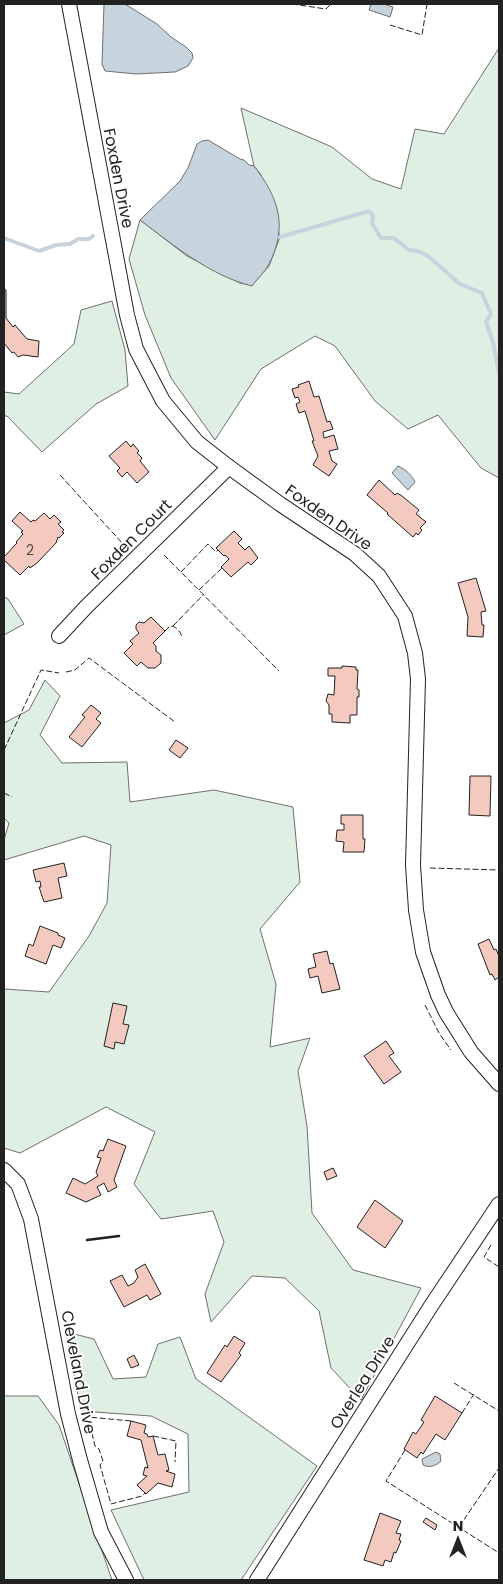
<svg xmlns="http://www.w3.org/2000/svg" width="503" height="1584" viewBox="0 0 503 1584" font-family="Poppins,sans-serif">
	<rect width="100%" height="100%" fill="#fff"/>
	<g fill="#e0efe3" stroke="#6f6f6f">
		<polygon points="499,48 499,478 481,468 438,415 408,429 375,401 335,346 315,336 261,369 215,440 171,378 145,315 129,259 140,220 187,256 240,283 252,285 269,266 280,237 261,175 254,166 241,108 332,147 372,179 401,189 415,129 444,134"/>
		<polygon points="112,301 125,350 128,386 96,404 42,452 7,416 4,416 4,392 19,394 74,344 81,310"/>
		<polygon points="4,597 8,599 24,624 4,635"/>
		<polygon points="45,680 60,696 40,735 62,763 127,762 130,802 214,790 293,807 300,882 260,929 276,984 270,1047 310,1038 298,1071 307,1126 312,1213 353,1270 421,1288 361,1400 331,1368 319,1311 285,1278 252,1276 211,1322 205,1294 224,1242 213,1211 161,1219 134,1184 155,1132 106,1107 20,1153 4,1148 4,989 49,992 89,936 107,903 111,845 84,836 4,860 4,840 9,823 4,818 4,723 29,710"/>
		<polygon points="66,1332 94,1339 113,1379 146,1377 158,1344 180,1337 196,1379 317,1466 241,1580 144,1580 111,1510 189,1492 188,1434 151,1416 81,1411"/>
		<polygon points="4,1396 38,1396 59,1425 112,1580 4,1580"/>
	</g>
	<g fill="#c7d3dd" stroke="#6f6f6f">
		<polygon points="104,4 125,4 157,24 171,37 186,47 192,53 193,58 188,66 175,72 136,74 105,71 102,64"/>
		<polygon points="371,4 384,4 393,7 390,17 369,10"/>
		<path d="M 208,140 L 240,159 L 244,160 L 249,165 L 254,166 C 279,198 288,227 269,264 C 265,272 257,279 252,286 C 211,276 173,245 140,220 L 180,181 L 188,168 L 197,144 L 202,141 Z"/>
		<path d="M 398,466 C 406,470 411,474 415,482 L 408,490 L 392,473 Z"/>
		<path d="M 436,1452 L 440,1454 L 441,1461 C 436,1466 429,1468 423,1465 L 422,1459 Z"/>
	</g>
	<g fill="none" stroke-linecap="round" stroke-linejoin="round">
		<g stroke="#c7d3dd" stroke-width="4">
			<polyline points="280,237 369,211 373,216 372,224 381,238 394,238 409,250 418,251 428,256 460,284 482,293 491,314 486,322 493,342 499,374"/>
			<polyline points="4,238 39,251 56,245 70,244 78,239 89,239 93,236"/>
		</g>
	</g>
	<g fill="#f3c9c0" stroke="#222">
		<polygon points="4,289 6,290 6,318 13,327 15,325 27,339 39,341 38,357 23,355 18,357 14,352 12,353 4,343"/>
		<polygon points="309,381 314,397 319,396 327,422 330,421 333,429 323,432 324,438 334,435 338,449 329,451 332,461 337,464 329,476 313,465 318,456 312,441 314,441 305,411 299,413 296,404 300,402 298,397 295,398 292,389 299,387 298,385"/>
		<polygon points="126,441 131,447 133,444 139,451 137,453 142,458 140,461 149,472 137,483 127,472 122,477 117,471 120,468 109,456"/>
		<polygon points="379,480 395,495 397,493 402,496 419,510 416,514 426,522 420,528 422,530 418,535 416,533 413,537 387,514 388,513 367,495"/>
		<polygon points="20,512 31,522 33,520 35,521 44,513 50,519 54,515 61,522 58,524 64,530 62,532 64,533 59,538 58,537 56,543 37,563 30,568 29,566 20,575 4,560 4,557 17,543 16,542 23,534 21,532 23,531 12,521"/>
		<polygon points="234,531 242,539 238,543 245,550 249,546 258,558 251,565 248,562 231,577 221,567 229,559 225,555 224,556 216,548"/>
		<polygon points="476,578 486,611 481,612 482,625 484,625 483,637 467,636 468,617 458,583"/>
		<polygon points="151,617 165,631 153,643 156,646 156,651 161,655 161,663 155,668 148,668 141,662 137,666 124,653 133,644 130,641 139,633 136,629 136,625 139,622 144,623"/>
		<polygon points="342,666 356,667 356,670 358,670 357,689 359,690 359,697 357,697 357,715 350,715 350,723 332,722 332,714 329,714 329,705 326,701 328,694 334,695 335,676 328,676 328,668 342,668"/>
		<polygon points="91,705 101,713 96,719 101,723 82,747 69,737 85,717 82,715"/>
		<polygon points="176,740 188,748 180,758 169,750"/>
		<polygon points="470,776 491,776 490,816 469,815"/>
		<polygon points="341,815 363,815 363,839 365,839 364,852 343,852 344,842 336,841 337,830 344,830 344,824 341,824"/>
		<polygon points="64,863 67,876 58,878 62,898 44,902 39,887 41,887 40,881 36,882 33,870"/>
		<polygon points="40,926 58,933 58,935 65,938 61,948 53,945 46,964 25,956 29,944 33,946"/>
		<polygon points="489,939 494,950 496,949 499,956 499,977 495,980 492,974 490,975 478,944"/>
		<polygon points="327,951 330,964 333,963 340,989 322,993 318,976 310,978 308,969 316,967 313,954"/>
		<polygon points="113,1003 127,1006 123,1024 129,1025 124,1044 115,1042 114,1049 104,1046"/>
		<polygon points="386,1041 394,1053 389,1056 401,1072 384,1084 364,1056"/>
		<polygon points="108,1139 126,1146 114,1180 117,1187 108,1192 104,1183 97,1187 101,1195 86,1202 66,1193 73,1178 85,1184 98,1176 96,1172 101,1158 97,1157 100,1150 103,1151"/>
		<polygon points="333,1168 337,1176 327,1180 324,1172"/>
		<polygon points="375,1200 403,1221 385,1248 357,1227"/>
		<polygon points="145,1264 161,1294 150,1300 147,1295 124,1307 110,1281 122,1275 128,1286 134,1283 138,1277 135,1270"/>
		<polygon points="234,1336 245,1343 239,1353 241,1355 221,1382 207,1373 225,1345 227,1347"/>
		<polygon points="134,1355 139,1365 131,1368 127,1359"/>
		<polygon points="435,1396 462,1413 445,1440 436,1434 423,1454 421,1452 417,1458 404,1449 413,1432 416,1434 424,1422 421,1420"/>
		<polygon points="131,1421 146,1425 144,1433 147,1434 148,1437 153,1436 158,1455 165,1454 169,1470 166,1471 175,1474 172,1487 158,1483 146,1494 137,1485 147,1476 143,1475 145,1467 148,1468 141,1440 127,1436"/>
		<polygon points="380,1513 401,1521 396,1533 401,1534 399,1540 401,1541 396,1553 394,1552 391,1562 385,1560 383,1566 364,1560"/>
		<polygon points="426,1518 437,1525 435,1530 423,1522"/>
	</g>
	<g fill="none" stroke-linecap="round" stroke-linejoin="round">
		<defs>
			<g id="minor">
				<polyline points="69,4 127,315 136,349 163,401 197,442 229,467 280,504 355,554 379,576 405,616 415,653 418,679 413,865 416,910 423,952 438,995 446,1012 471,1052 499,1084"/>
				<polyline points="59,636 86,607 229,467"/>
				<polyline points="4,1170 18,1184 31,1219 68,1414 80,1460 101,1532 126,1580"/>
				<polyline points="257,1580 431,1306 499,1204"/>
			</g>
		</defs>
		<use href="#minor" stroke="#222" stroke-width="16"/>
		<use href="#minor" stroke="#fff" stroke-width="14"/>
		<g stroke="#222" stroke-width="1" stroke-dasharray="6 2.5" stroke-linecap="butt">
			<polyline points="292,4 326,9 331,4"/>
			<polyline points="390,25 422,35 427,4"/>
			<polyline points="60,475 124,545"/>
			<polyline points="164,555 279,671"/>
			<polyline points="181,572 208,544 216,552 218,550"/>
			<polyline points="199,590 222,568"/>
			<polyline points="173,626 204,594"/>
			<path d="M 165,631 L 170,626 C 176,626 180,631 182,637"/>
			<polyline points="66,672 75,670 89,658 175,722"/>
			<polyline points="4,750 41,670 59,673"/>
			<polyline points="4,793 12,797"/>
			<polyline points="430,868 499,870"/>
			<polyline points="425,1005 439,1033 451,1050"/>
			<polyline points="491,1245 484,1257 499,1267"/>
			<polyline points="454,1383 499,1411"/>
			<polyline points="462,1413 474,1394"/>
			<polyline points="131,1421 88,1417 95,1446 99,1449 103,1461 100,1465 111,1504 142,1496 145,1493"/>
			<polyline points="153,1436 176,1441 175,1462"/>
			<polyline points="405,1450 386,1481 499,1553"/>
			<polyline points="459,1527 499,1468"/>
		</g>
		<polyline stroke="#222" stroke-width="2.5" points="87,1240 119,1236"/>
	</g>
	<g text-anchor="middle" stroke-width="4" stroke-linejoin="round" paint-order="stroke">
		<g font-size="14" fill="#564c4a">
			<text x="30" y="555">2</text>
		</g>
		<g font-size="16" fill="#222" stroke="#fff">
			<text transform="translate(119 178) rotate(79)" y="6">Foxden Drive</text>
			<text transform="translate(329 517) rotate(35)" y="6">Foxden Drive</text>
			<text transform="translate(131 539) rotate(-45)" y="6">Foxden Court</text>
			<text transform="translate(79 1372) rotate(79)" y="6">Cleveland Drive</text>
			<text transform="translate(362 1382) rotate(-58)" y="6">Overlea Drive</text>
		</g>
	</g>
	<rect width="503" height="1584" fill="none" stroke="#222222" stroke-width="10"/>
	<g transform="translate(458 1539)" stroke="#ffffff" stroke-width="4" paint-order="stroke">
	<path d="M0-4L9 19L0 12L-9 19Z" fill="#222222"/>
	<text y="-8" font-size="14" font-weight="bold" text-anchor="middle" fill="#222222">N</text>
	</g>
</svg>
